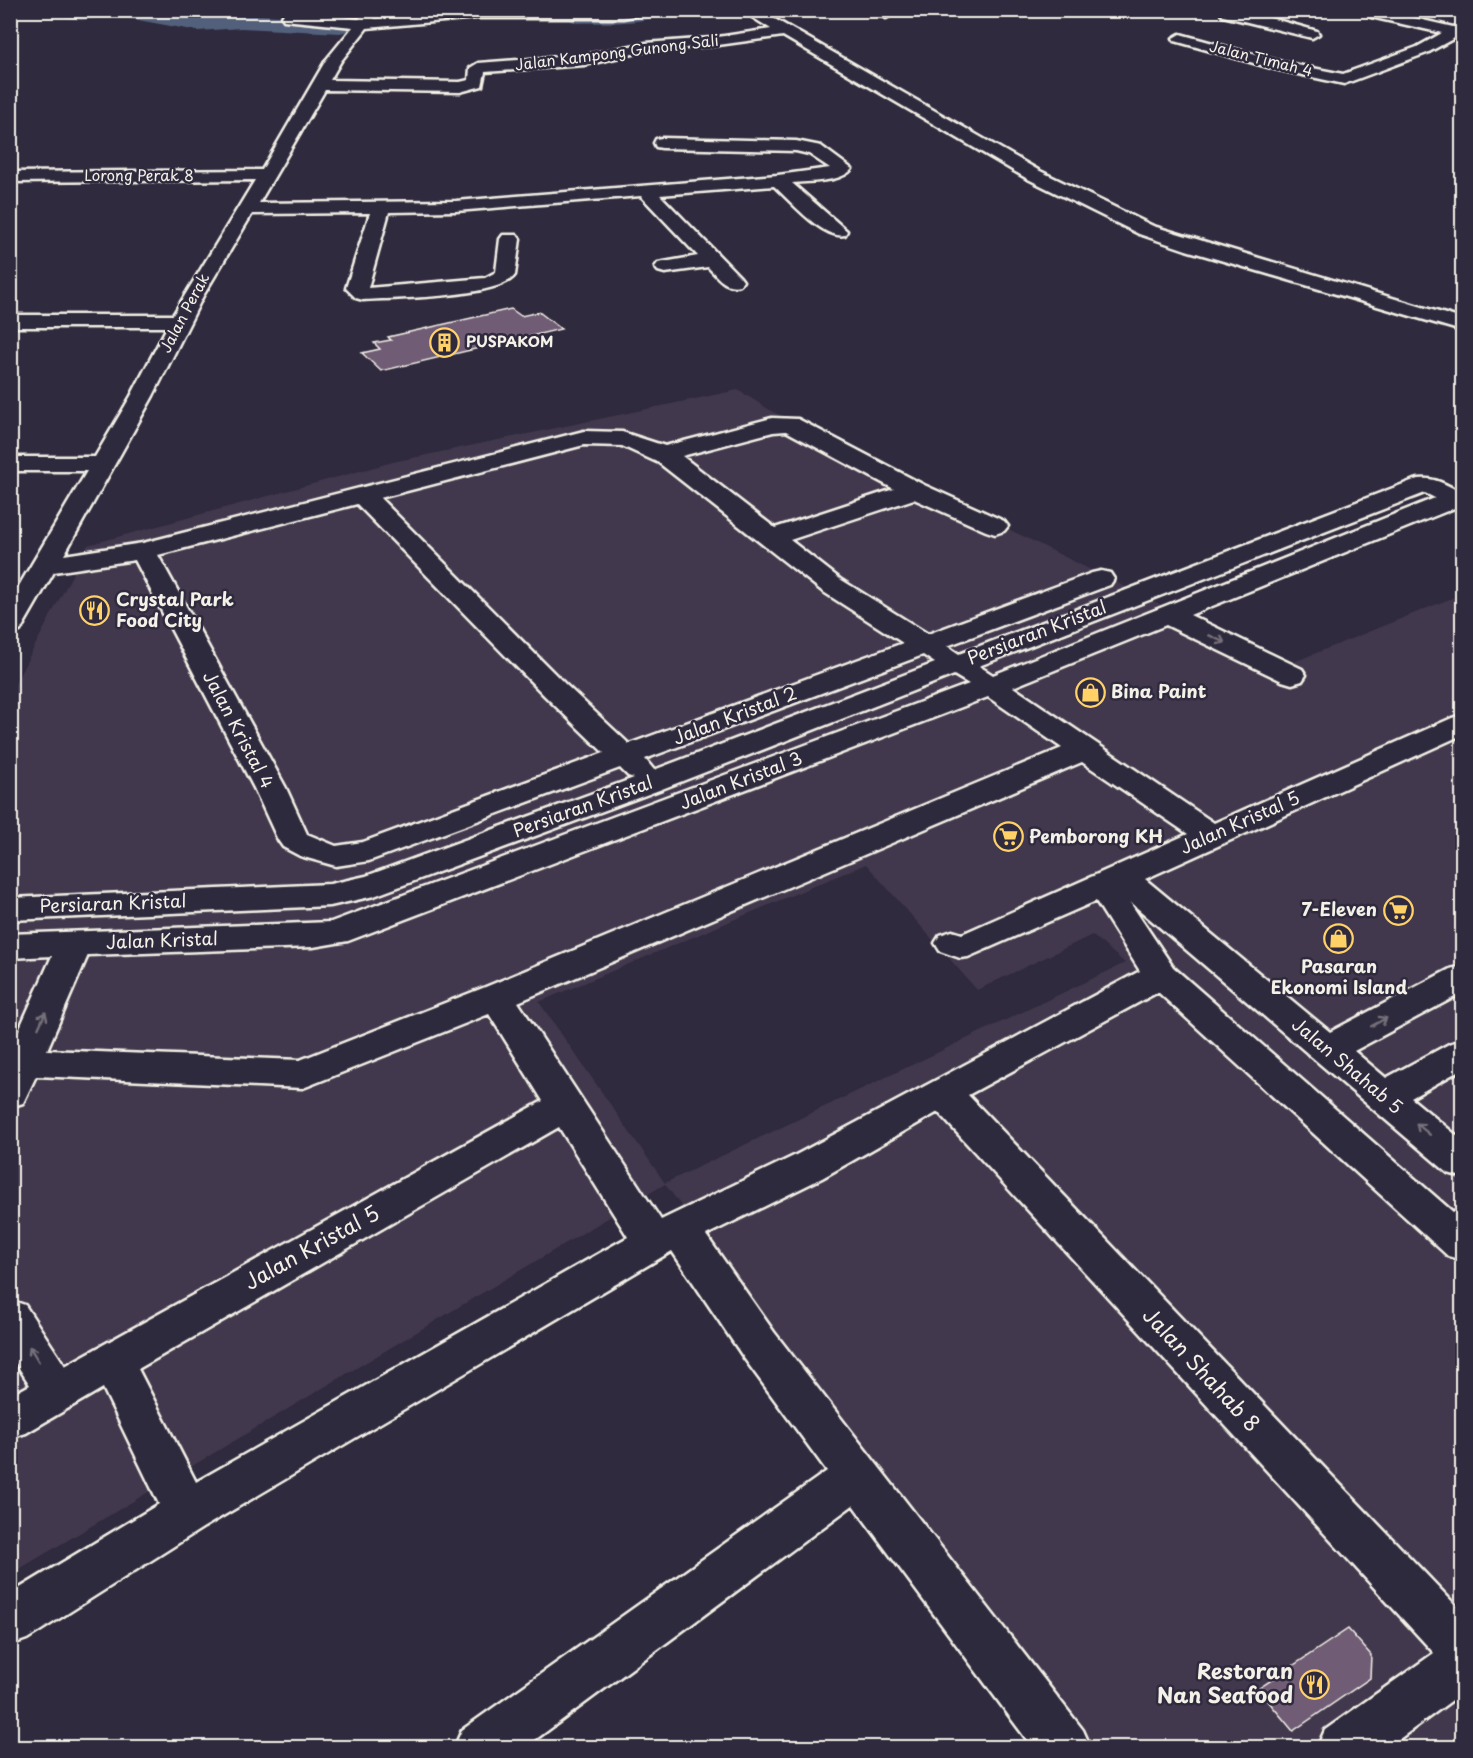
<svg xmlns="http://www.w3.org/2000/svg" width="1473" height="1758" viewBox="0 0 1473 1758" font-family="'Playpen Sans',sans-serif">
	<rect width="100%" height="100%" fill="#2f2a3d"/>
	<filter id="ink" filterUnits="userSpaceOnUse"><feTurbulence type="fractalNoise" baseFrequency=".0167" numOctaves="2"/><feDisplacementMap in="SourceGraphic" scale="12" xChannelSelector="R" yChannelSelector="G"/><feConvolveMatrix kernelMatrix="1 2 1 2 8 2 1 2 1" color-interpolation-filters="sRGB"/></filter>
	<g filter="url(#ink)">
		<path fill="#42394e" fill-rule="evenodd" d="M 738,390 L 773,412 L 1284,666 L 1462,594 L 1462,1747 L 1085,1747 L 665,1184 L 11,1574 L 10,693 L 88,545 L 393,462 ZM 866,864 L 977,990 L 1092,935 L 1125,963 L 665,1183 L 539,1002 Z"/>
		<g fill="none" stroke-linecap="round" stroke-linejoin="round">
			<g fill="#53607c" fill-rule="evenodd">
				<polygon points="48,10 159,10 198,17 241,14 340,19 348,21 351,26 348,31 340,33 241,28 198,31 116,16 81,20 50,15"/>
				<path d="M 664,10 C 654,26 597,22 579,23 L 571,21 L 568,16 L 575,10 Z"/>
			</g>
		</g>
		<g fill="#6f5c75" stroke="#f4f1e8" stroke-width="1.5">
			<polygon points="511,309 521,316 539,312 561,329 381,371 362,353 380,349 374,343 391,340 388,337"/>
			<polygon points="1348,1629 1371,1655 1370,1678 1293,1731 1258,1689"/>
		</g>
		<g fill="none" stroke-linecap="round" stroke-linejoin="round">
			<defs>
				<g id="minor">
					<path d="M 286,10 L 359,19 L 366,10 L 381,10 L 374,19 L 469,10 L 651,10 L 649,13 L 623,18 L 477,18 L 367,28 L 341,61 L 330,80 L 460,82 L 469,80 L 470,68 L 478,63 L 585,55 L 646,43 L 711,38 L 771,29 L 741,10 L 759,10 L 1038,170 L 1153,226 L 1462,319 L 1462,331 L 1186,250 L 1139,234 L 1026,178 L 783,36 L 711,46 L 646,51 L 585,65 L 485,72 L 482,86 L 460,92 L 325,90 L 259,203 L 456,201 L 778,175 L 830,168 L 809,154 L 796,151 L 662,148 L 656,147 L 654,143 L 656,139 L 662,138 L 796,141 L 821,146 L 852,169 C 841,183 809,181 792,183 L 847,231 L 845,235 C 823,240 790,200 774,186 L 660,195 L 740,277 L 743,281 L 740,285 C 725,289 718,277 708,267 L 665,273 L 658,271 L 655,267 L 658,263 L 698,256 L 641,196 L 456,211 L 389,212 L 368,288 L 485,278 L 496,272 L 500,239 L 503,235 L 517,235 L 520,239 L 515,275 C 499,298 393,298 363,300 L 356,298 L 346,288 L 370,213 L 252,214 L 203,296 L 153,396 L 64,555 L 143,543 L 584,431 L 622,432 L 665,446 L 772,418 L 798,419 L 924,485 L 1004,521 L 1008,526 L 1004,531 L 995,534 L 986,531 L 914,499 L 790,540 L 840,579 L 928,634 L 1092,573 L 1101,571 L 1110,573 L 1114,579 L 1110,585 L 947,646 L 959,654 L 1414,480 C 1432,475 1447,485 1462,493 L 1462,505 L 1190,615 L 1302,669 L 1306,675 L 1302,681 L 1292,684 L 1282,681 L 1166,625 L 1013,687 L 1214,823 L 1452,718 L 1462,715 L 1462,735 L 1145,879 L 1330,1032 L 1450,969 L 1462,966 L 1462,993 L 1354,1051 L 1386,1078 L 1449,1044 L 1462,1040 L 1462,1069 L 1411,1098 L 1462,1140 L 1462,1177 L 1448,1173 L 1129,901 L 1173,967 L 1462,1220 L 1462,1260 L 1448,1256 L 1158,992 L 968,1095 L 1462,1612 L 1462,1693 L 1387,1748 L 1317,1748 L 1325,1730 L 1434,1653 L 938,1112 L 822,1178 L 706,1235 L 774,1332 L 1083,1730 L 1091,1748 L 1033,1748 L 853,1505 L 524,1748 L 454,1748 L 462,1730 L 827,1471 L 744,1358 L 672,1251 L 204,1527 L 27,1639 L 10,1645 L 10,1594 L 159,1504 L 103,1388 L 26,1433 L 10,1438 L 10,1396 L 30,1385 L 10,1354 L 10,1300 L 25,1305 L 65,1366 L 543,1101 L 489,1014 L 303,1088 L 36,1076 L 23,1103 L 10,1107 L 10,1050 L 52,956 L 10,958 L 10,934 L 331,922 L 969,684 L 954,675 L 662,789 L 374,896 L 330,906 L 10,920 L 10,898 L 330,884 L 366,876 L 634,778 L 628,776 L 620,768 L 369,861 L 336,866 L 300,856 L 283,847 L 278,840 L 254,788 L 135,560 L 54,572 L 20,631 L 10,633 L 10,601 L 87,471 L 10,471 L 10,457 L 95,457 L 131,396 L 167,327 L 10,327 L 10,315 L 173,315 L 255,180 L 10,182 L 10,172 L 262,170 L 326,60 L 353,27 L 284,20 L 282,17 ZM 786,431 L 894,489 L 775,528 L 682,456 L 773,432 ZM 584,445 L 622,446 L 659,463 L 822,591 L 903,643 L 629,744 L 565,684 L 380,498 ZM 1425,493 L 1435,498 L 993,675 L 979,666 ZM 357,504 L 545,696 L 604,753 L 363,842 L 336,846 L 307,834 L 286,788 L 158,555 ZM 923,655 L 935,663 L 654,770 L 645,759 ZM 988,697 L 1062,748 L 483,988 L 300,1060 L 47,1050 L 88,955 L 313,947 L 348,941 ZM 1082,762 L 1188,834 L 962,934 L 952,931 L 940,935 L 935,943 L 940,951 L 960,958 L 968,957 L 1096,901 L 1140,971 L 794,1156 L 661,1220 L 518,1002 ZM 559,1127 L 628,1237 L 196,1482 L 138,1369 Z"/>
					<polygon points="866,10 889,10 893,14 886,18"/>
					<polygon points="1223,10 1242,10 1317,31 1319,34 1312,38 1223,16 1221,13"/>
					<polygon points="1379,10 1453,27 1462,24 1462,34 1427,53 1344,84 1275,69 1175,41 1173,38 1180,34 1282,62 1343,74 1417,47 1442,33 1371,17 1369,14 1371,11"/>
				</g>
			</defs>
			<use href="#minor" stroke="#f4f1e8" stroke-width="5"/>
			<use href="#minor" fill="#2f2a3d" fill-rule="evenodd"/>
		</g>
		<defs><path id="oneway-shaft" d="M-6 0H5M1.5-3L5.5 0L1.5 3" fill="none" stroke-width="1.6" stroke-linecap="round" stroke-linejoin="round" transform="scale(1.5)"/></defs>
		<g stroke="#747079">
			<use href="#oneway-shaft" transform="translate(1217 639) rotate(26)"/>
			<use href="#oneway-shaft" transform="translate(42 1020) rotate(-66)"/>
			<use href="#oneway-shaft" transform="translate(1379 1022) rotate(-28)"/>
			<use href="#oneway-shaft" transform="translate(1423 1129) rotate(-140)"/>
			<use href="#oneway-shaft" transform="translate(34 1354) rotate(-122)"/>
		</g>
	</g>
	<defs>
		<symbol id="building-ring" viewBox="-11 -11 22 22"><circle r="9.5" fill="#2f2a3d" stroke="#ffd166" stroke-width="1.5"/><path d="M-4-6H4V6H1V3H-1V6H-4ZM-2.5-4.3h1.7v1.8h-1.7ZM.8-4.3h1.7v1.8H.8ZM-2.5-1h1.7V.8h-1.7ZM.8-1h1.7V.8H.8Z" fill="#ffd166"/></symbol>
		<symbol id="restaurant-ring" viewBox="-11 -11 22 22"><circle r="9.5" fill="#2f2a3d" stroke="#ffd166" stroke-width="1.5"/><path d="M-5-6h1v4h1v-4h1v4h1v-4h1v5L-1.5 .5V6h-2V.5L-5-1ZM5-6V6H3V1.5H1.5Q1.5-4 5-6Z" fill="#ffd166"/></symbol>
		<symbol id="shop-ring" viewBox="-11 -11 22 22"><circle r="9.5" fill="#2f2a3d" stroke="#ffd166" stroke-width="1.5"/><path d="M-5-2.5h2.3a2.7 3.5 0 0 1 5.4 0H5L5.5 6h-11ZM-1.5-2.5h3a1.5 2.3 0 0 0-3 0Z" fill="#ffd166"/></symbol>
		<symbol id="supermarket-ring" viewBox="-11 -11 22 22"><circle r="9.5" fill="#2f2a3d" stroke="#ffd166" stroke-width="1.5"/><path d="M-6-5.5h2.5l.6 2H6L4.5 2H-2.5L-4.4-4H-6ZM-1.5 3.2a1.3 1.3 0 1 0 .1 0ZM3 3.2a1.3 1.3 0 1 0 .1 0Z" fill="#ffd166"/></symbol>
	</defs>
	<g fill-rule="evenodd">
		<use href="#building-ring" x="428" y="326" width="33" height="33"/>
		<use href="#restaurant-ring" x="78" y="594" width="33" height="33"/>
		<use href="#shop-ring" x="1074" y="676" width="33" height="33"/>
		<use href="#supermarket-ring" x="992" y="820" width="33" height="33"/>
		<use href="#supermarket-ring" x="1382" y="894" width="33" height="33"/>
		<use href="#shop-ring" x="1322" y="922" width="33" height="33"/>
		<use href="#restaurant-ring" x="1298" y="1668" width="33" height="33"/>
	</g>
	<g text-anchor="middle" stroke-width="5" stroke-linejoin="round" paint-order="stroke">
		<g font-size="15" fill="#f4f1e8" stroke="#2f2a3d">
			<text transform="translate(617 53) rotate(-7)" y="5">Jalan Kampong Gunong Sali</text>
			<text transform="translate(1261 59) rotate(14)" y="5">Jalan Timah 4</text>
			<text x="139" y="181">Lorong Perak 8</text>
			<text transform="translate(185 313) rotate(-62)" y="5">Jalan Perak</text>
		</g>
		<g font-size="15" font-weight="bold" fill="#f4f1e8" stroke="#2f2a3d" text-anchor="start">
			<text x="466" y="347">PUSPAKOM</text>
		</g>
		<g font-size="18" font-weight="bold" fill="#f4f1e8" stroke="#2f2a3d" text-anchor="start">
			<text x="116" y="606">Crystal Park<tspan x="116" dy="21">Food City</tspan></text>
			<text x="1111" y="698">Bina Paint</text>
			<text x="1029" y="843">Pemborong KH</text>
			<text x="1377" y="916" text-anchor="end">7-Eleven</text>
			<text x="1339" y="973" text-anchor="middle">Pasaran<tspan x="1339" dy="21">Ekonomi Island</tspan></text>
		</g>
		<g font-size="18" fill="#f4f1e8" stroke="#2f2a3d">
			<text transform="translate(1037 633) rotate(-21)" y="6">Persiaran Kristal</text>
			<text transform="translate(735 716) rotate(-21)" y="6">Jalan Kristal 2</text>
			<text transform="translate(238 730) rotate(62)" y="6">Jalan Kristal 4</text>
			<text transform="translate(741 781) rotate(-21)" y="6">Jalan Kristal 3</text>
			<text transform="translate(583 807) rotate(-20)" y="6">Persiaran Kristal</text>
			<text transform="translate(1240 823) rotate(-24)" y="6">Jalan Kristal 5</text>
			<text transform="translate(113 904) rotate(-2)" y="6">Persiaran Kristal</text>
			<text transform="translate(162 941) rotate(-2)" y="6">Jalan Kristal</text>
			<text transform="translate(1347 1066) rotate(40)" y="6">Jalan Shahab 5</text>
		</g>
		<g font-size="21" fill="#f4f1e8" stroke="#2f2a3d">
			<text transform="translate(312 1248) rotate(-29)" y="7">Jalan Kristal 5</text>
			<text transform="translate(1201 1370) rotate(47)" y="7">Jalan Shahab 8</text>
		</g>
		<g font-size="21" font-weight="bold" fill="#f4f1e8" stroke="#2f2a3d" text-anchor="end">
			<text x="1293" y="1679">Restoran<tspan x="1293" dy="24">Nan Seafood</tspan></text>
		</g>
	</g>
	<rect width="1473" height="1758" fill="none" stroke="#2f2a3d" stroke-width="36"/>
	<rect x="18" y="18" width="1437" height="1722" fill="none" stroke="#f4f1e8" stroke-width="2" filter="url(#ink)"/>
</svg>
